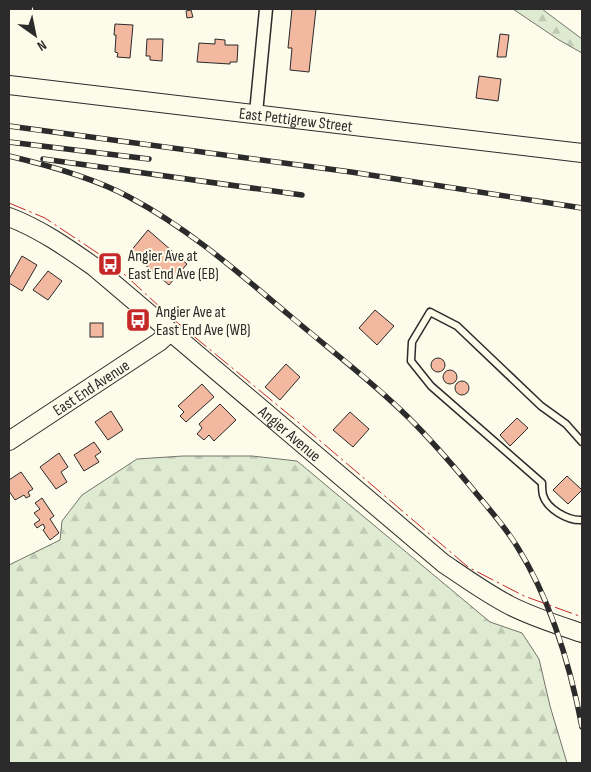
<svg xmlns="http://www.w3.org/2000/svg" width="591" height="772" viewBox="0 0 591 772" font-family="'Sofia Sans Condensed',sans-serif">
	<defs>
		<pattern id="forest-firs" width="22" height="20" patternUnits="userSpaceOnUse" patternTransform="scale(1.25)"><rect width="22" height="20" fill="#deebd1"/><path d="M5 1l3.5 6h-7zM16 11l3.5 6h-7z" fill="#bfcab4"/></pattern>
	</defs>
	<rect width="100%" height="100%" fill="#fdfbea"/>
	<g fill="url(#forest-firs)" stroke="#74746e">
		<polygon points="513,9 542,9 582,39 582,53 559,40"/>
		<polygon points="183,456 252,456 297,461 490,622 522,633 539,659 550,706 567,763 9,763 9,565 60,540 62,521 82,495 137,459"/>
	</g>
	<g fill="#f2b8a0" stroke="#2b2b2b">
		<polygon points="292,9 316,9 309,72 290,70 292,48 288,48"/>
		<polygon points="191,10 193,17 187,18 186,11"/>
		<polygon points="115,24 133,25 130,58 117,57 118,53 115,52 116,35 114,35"/>
		<polygon points="500,34 509,35 506,57 497,57"/>
		<polygon points="147,39 163,39 162,61 150,60 150,56 146,56"/>
		<polygon points="215,39 225,40 225,45 238,45 237,62 230,62 230,64 197,62 199,43 215,44"/>
		<polygon points="479,76 501,79 498,101 476,98"/>
		<polygon points="148,230 187,264 169,285 130,252"/>
		<polygon points="22,256 37,265 22,291 9,283 9,279"/>
		<polygon points="48,271 62,281 48,300 33,290"/>
		<polygon points="375,310 394,326 377,345 359,328"/>
		<rect x="90" y="323" width="13" height="14"/>
		<circle cx="438" cy="365" r="7"/>
		<polygon points="286,364 300,377 280,400 265,387"/>
		<circle cx="450" cy="377" r="7"/>
		<circle cx="462" cy="388" r="7"/>
		<polygon points="202,384 214,397 186,422 180,416 184,412 178,406"/>
		<polygon points="220,404 236,420 214,441 209,435 204,440 197,434 202,428 199,424"/>
		<polygon points="111,411 123,430 108,440 95,422"/>
		<polygon points="350,412 369,429 353,447 333,430"/>
		<polygon points="517,418 528,428 510,446 500,435"/>
		<polygon points="94,442 101,452 95,456 99,462 84,471 74,455"/>
		<polygon points="59,453 68,467 61,472 67,482 56,489 40,467"/>
		<polygon points="21,472 33,489 28,492 30,496 26,498 24,495 15,500 9,491 9,480"/>
		<polygon points="567,476 582,490 568,504 553,490"/>
		<polygon points="42,498 54,516 50,519 59,533 50,540 43,530 45,528 43,524 37,528 34,524 40,520 34,513 40,509 35,503"/>
	</g>
	<g fill="none" stroke-linecap="round" stroke-linejoin="round">
		<defs>
			<path id="lane" d="M 582,442 L 566,424 L 541,406 L 457,326 L 430,312 L 412,342 L 411,361 L 431,386 L 542,483 C 542,487 542,491 543,495 C 547,509 568,521 582,520"/>
			<polyline id="street" points="256,113 266,9"/>
			<g id="secondary">
				<path id="s1" d="M 9,85 L 582,153"/>
				<path id="s2" d="M 9,217 C 40,229 66,247 93,266 L 443,563 C 465,578 486,593 509,605 C 532,617 558,625 582,633"/>
				<path id="s3" d="M 9,441 L 159,342 L 170,332"/>
			</g>
		</defs>
		<use href="#lane" stroke="#2b2b2b" stroke-width="9"/>
		<use href="#street" stroke="#2b2b2b" stroke-width="15"/>
		<use href="#secondary" stroke="#2b2b2b" stroke-width="20"/>
		<use href="#lane" stroke="#fdfbea" stroke-width="6"/>
		<use href="#street" stroke="#fdfbea" stroke-width="12"/>
		<use href="#secondary" stroke="#fdfbea" stroke-width="18"/>
		<defs>
			<g id="rail">
				<polyline points="9,126 351,172 582,208"/>
				<polyline points="9,142 149,159"/>
				<path d="M 9,156 C 47,165 94,178 129,197 C 188,228 239,273 289,315 C 329,349 372,381 409,418 C 431,440 451,463 471,487 C 487,507 505,526 518,548 C 551,601 570,665 582,727"/>
				<polyline points="43,159 302,195"/>
			</g>
		</defs>
		<use href="#rail" stroke="#2b2b2b" stroke-width="5.5"/>
		<use href="#rail" stroke="#fdfbea" stroke-width="4" stroke-dasharray="11" stroke-linecap="butt"/>
		<polyline stroke="#c62828" stroke-width="1" stroke-dasharray="18 4 2.5 4" stroke-linecap="butt" points="9,203 45,218 111,262 174,320 304,427 468,567 524,596 582,617"/>
	</g>
	<defs>
		<symbol id="bus-square" viewBox="-11 -11 22 22"><rect x="-9" y="-9" width="18" height="18" rx="4" fill="#c62828" stroke="#fdfbea"/><path d="M-5-6H5V4H4V6H2V4H-2V6H-4V4H-5ZM-3.5-4V0h7V-4ZM-3.5 1.2v1.5H-2V1.2ZM2 1.2v1.5H3.5V1.2Z" fill="#fff"/></symbol>
	</defs>
	<g fill-rule="evenodd">
		<use href="#bus-square" x="96" y="250" width="28" height="28"/>
		<use href="#bus-square" x="124" y="306" width="28" height="28"/>
	</g>
	<g text-anchor="middle" stroke-width="4" stroke-linejoin="round" paint-order="stroke">
		<g font-size="16" fill="#2b2b2b" stroke="#fdfbea">
			<text dy="6" stroke="none"><textPath href="#s1" startOffset="289">East Pettigrew Street</textPath></text>
			<text dy="6" stroke="none"><textPath href="#s3" startOffset="98">East End Avenue</textPath></text>
			<text dy="6" stroke="none"><textPath href="#s2" startOffset="356">Angier Avenue</textPath></text>
		</g>
		<g font-size="16" fill="#2b2b2b" stroke="#fdfbea" text-anchor="start">
			<text x="128" y="261">Angier Ave at<tspan x="128" dy="18">East End Ave (EB)</tspan></text>
			<text x="156" y="317">Angier Ave at<tspan x="156" dy="18">East End Ave (WB)</tspan></text>
		</g>
	</g>
	<rect width="591" height="772" fill="none" stroke="#2b2b2b" stroke-width="20"/>
	<g transform="translate(35 35) rotate(147)" stroke="#fdfbea" stroke-width="4" paint-order="stroke">
	<path d="M0-4L9 19L0 12L-9 19Z" fill="#2b2b2b"/>
	<text y="-8" font-size="14" font-weight="bold" text-anchor="middle" fill="#2b2b2b">N</text>
	</g>
</svg>
